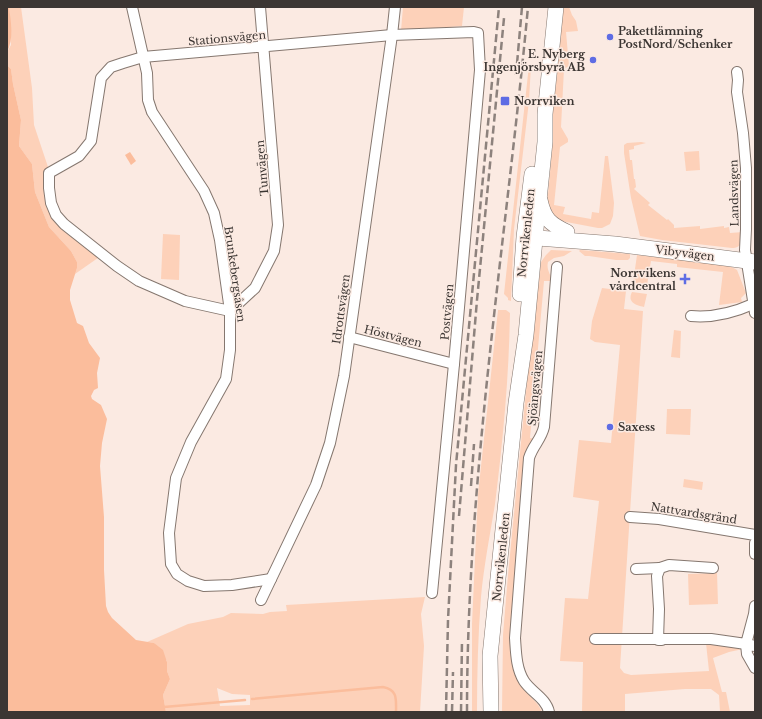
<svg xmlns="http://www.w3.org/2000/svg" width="762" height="719" viewBox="0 0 762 719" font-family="'Libre Baskerville',serif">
	<rect width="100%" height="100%" fill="#fbeae2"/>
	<g fill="#fdd1b9" fill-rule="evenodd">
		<polygon points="9,7 21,7 32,88 34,125 49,170 58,214 105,253 75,274 77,268 77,262 71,251 49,227 35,192 32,164 19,146 21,120 13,84 11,69 7,65 7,52 11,45"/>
		<polygon points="403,7 464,7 462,26 401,31"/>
		<polygon points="562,7 569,7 572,15 576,21 578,31 566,32 569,66 564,69 561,127 568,139 568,142 560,147 554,205 565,207 563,214 591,219 592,212 599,213 605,156 608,156 614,203 613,216 610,224 602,228 598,228 561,221 552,216 547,205 553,140 553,111 559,55 558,37"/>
		<polygon points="529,65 531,65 529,101 514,229 511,301 508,300 508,298 504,294"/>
		<path d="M 641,142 L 646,143 L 634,146 L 634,149 L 629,150 L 630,160 L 632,160 L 634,179 L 635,179 L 636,187 L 634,189 L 650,203 L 648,205 L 667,220 L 668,219 L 674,225 L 674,228 L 700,226 L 700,229 L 724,226 L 724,228 L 729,227 L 730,233 L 743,232 C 742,240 742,248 732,248 L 662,240 L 640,236 L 631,198 L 624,153 L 624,145 L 627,143 Z"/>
		<polygon points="699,151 700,170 686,171 684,152"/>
		<polygon points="163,234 180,235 179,280 161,279"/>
		<path d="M 551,250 L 572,251 L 564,256 L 554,258 L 548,262 C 546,270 551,274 552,281 L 544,281 L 530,438 L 535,439 L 511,644 C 511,661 512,676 524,690 C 530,697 538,702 542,712 L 502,712 L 503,635 L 508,575 L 529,361 L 541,262 L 546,255 Z"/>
		<polygon points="580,250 630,254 630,258 628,260 616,260 589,256 585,256 579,251"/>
		<polygon points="637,255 728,265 737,270 746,293 741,298 742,302 719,305 723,272 677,267 677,264 651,261 647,285 633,283"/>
		<polygon points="602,288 626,291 624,309 643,311 620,668 624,673 631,675 709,671 706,643 738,647 743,649 729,652 713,658 722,692 726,692 730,712 720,712 719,695 711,689 685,689 625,694 625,712 582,712 583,662 560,661 565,598 588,599 599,501 573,497 579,440 611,443 620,345 595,342 590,339 592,321"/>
		<path d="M 632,292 L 647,294 L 644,307 C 635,305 627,302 632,292 Z"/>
		<path d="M 498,310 L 506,310 L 510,313 C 509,376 503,441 495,504 C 490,535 484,565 481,597 C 478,635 477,674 477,712 L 472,712 L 472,624 L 478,494 Z"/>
		<polygon points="674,330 681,331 680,358 671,357"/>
		<polygon points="667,409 691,409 690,435 666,434"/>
		<polygon points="684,479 703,482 702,490 683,487"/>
		<polygon points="717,573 718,604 689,605 688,574"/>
		<path d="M 425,597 L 421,614 L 424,646 L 420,712 L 166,712 L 163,695 L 170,679 L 167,671 L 167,661 L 154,643 L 147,642 L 188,624 L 223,617 L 231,613 L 263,614 L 270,612 L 287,611 L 286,605 ZM 217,688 L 232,694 L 250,695 L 250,705 L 220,706 Z"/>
	</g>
	<g fill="#fbbd9c">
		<path d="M 7,7 L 9,7 C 11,22 14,39 7,52 Z"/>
		<polygon points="7,65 11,69 13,84 21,120 19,146 32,164 35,192 49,227 71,251 77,262 77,268 70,290 70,300 77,323 83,326 89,343 100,358 97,373 98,388 94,390 91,396 92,399 101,405 107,419 102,443 100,466 104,517 104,570 106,606 108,612 112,618 136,640 154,643 163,650 167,662 167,671 170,679 163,695 166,712 7,712"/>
		<polygon points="130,152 136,161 131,165 125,155"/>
	</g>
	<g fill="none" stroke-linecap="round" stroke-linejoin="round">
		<g stroke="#fbbd9c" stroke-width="2.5">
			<path d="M 252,699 L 383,687 C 398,690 396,699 396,712"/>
			<polyline points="164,707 245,700"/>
		</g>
		<defs>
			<g id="street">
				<polyline points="132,7 147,73 148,100 152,112 204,191 214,213 220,240 230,311 230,350 226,379 191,442 176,478 169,533 171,564 177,574 188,581 204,586 232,585 271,579"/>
				<polyline points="260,7 278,225 274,251 255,288 230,311 185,301 139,281 117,266 64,224 56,215 51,203 49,188 49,173 79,156 91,141 101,78 111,67 123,63 143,57 392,35 474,32 478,33 480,70 454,364 432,593"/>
				<polyline points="737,72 738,80 737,92 743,133 746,168 746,229 745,250 755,313"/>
				<path d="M 691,316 C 713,318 733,313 753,304"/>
				<polyline points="349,337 454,364"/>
				<polyline points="630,517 659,519 755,535"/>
				<polyline points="755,543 755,554"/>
				<polyline points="636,569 660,568"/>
				<polyline points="261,600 316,485 330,443 344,376 392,35 395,7"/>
				<polyline points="595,639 711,639 746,644 754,614 755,606"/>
				<polyline points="662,640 658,640 659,609 657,576 660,568 669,565 713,568"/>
				<polyline points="755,646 746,644 747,654 755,668"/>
				<path d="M 549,712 C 546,698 531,692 524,681 C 516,668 516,652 515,638 L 529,458 C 533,445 541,440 544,427 L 557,267"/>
			</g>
			<g id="secondary">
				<path d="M 540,200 C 544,219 550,224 567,232"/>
				<polyline points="525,237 615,244 755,262"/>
				<polyline points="520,294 524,237 532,174"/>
				<polyline points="491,712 490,656 516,403 526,335 536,229 545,142 545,114 556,7"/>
			</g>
		</defs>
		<use href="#street" stroke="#85776f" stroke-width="12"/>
		<use href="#secondary" stroke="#85776f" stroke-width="16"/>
		<use href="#street" stroke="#fff" stroke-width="10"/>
		<use href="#secondary" stroke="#fff" stroke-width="15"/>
		<g stroke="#8d827d" stroke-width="2.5" stroke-dasharray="8 4" stroke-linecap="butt">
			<polyline points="516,75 522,7"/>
			<polyline points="471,486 474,444"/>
			<polyline points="459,516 477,300 504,18"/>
			<polyline points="446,712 448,620 456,465 499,7"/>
			<polyline points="452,712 453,672"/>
			<polyline points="461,712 462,640"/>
			<path d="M 467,712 C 467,476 506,242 528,7"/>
		</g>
	</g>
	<g fill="#5e6ce4" stroke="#fbeae2" stroke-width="1.5">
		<circle cx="610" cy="37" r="4"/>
		<circle cx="593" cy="60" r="4"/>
		<rect x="500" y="96" width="10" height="10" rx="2"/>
		<path d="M683 273h4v4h4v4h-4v4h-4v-4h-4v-4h4z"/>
		<circle cx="610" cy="427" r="4"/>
	</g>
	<g text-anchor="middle" stroke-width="3" stroke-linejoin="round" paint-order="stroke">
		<g font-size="11" font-weight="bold" fill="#3c3633" stroke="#fbeae2" text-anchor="start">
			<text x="618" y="35">Pakettlämning<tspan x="618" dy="13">PostNord/Schenker</tspan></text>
			<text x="585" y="58" text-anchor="end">E. Nyberg<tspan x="585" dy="13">Ingenjörsbyrå AB</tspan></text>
			<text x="514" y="105">Norrviken</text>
			<text x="676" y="277" text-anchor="end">Norrvikens<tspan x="676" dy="13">vårdcentral</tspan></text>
			<text x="618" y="431">Saxess</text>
		</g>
		<g font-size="11" fill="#3c3633" stroke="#fbeae2">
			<text transform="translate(227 38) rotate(-5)" y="4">Stationsvägen</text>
			<text transform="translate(262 168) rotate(-95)" y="4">Tunvägen</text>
			<text transform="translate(734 193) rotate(-91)" y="4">Landsvägen</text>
			<text transform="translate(526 233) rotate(-84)" y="4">Norrvikenleden</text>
			<text transform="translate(685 253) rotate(7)" y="4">Vibyvägen</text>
			<text transform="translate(235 274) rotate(82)" y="4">Brunkebergsåsen</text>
			<text transform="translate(341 309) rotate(-82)" y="4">Idrottsvägen</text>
			<text transform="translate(447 312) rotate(-85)" y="4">Postvägen</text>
			<text transform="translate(393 336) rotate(14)" y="4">Höstvägen</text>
			<text transform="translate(535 388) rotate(-85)" y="4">Sjöängsvägen</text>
			<text transform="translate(694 513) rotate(9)" y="4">Nattvardsgränd</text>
			<text transform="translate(501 557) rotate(-84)" y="4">Norrvikenleden</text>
		</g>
	</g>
	<rect width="762" height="719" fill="none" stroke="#3c3633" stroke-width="16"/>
</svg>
